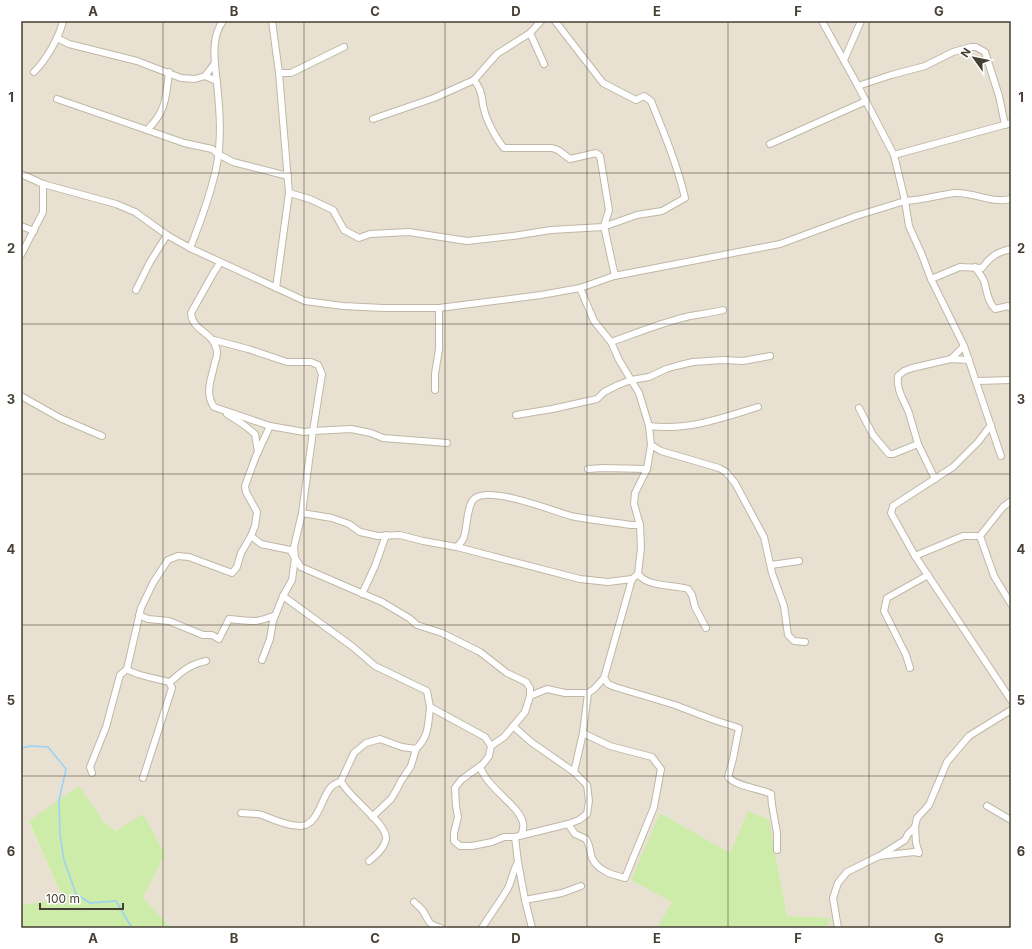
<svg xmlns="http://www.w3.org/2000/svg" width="1032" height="949" viewBox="0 0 1032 949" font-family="Inter,sans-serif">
	<rect width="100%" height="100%" fill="#f3efe4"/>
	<polygon fill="#e8e1d1" points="21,21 1011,21 1011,928 826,928 830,918 787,916 769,820 731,854 660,813 673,902 657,928 171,928 143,898 165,854 143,815 117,831 104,822 79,786 29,822 63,899 21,905"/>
	<g fill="#cdeca9">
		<polygon points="79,786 104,822 116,831 143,814 165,854 143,898 171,928 21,928 21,905 63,899 29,821"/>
		<polygon points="748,811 769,820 787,916 831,918 826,928 657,928 672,902 631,880 660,813 730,853"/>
	</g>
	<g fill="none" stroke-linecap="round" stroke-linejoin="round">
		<polyline stroke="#9ad1f6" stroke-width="1.5" points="21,748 31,746 48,747 66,769 59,800 60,835 64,860 76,894 90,903 116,901 132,928"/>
		<defs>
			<g id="minor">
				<polyline points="272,21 279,73 289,193 276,288"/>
				<polyline points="530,33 544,64"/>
				<polyline points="57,38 69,44 137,61 181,78 195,79 205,76 217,81"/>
				<polyline points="844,60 861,21"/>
				<path d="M 34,72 C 46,60 59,38 63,21"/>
				<polyline points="279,73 291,73 344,47"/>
				<polyline points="205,76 215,63"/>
				<path d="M 474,80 C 477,84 480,89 481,94 C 483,99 482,104 484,109 C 486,120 497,140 504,148 L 552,148 L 558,150 L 570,159 L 596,153 L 600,156 L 609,210 L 604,226 L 615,276"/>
				<polyline points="858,86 891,75 925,66 953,52 971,47 976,47 985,52 999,96 1005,125"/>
				<path d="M 57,99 L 147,130 C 166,112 166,97 169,72"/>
				<polyline points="373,119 434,98 474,80 497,54 530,33 541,21"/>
				<polyline points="147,130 184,143 212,149 218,154 233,162 288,176"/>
				<polyline points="770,144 866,101"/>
				<polyline points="894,155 1011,123"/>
				<polyline points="21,174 43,184 116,204 135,212 167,235 190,248 305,301 343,306 383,308 439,308 541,295 580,288 614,276 780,244 856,216 905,201 894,155 858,86 822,21"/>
				<path d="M 289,193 L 310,199 L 333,210 L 344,230 L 359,238 L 370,234 L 409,232 L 467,241 L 513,236 L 551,230 L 603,227 L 637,215 L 662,211 L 685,198 C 677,164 664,133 651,101 L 644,96 L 636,100 L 603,83 L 555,21"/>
				<polyline points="21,226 34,231"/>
				<path d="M 190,248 C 200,223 210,196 216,169 C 222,141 220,112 217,84 C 215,64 210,38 223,21"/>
				<polyline points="21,255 43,212 43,184"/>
				<path d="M 975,267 C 978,272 982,276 984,281 C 987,290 987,301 995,309 L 1008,306 L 1011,308"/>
				<path d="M 931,279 L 960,267 L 982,268 C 990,257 997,252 1011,249"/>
				<path d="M 580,288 L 594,321 L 611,342 L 619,360 L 639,393 L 649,426 L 651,445 L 647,469 L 635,493 L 634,504 L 640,525 L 641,548 L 638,574 L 632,579 L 604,678 L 594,689 L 588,693 L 583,733 L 610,746 L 652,757 L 661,769 L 654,807 L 625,878 C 613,875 598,871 592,858 C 590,852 590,845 586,839 L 575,834 L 568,824 L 579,820 L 587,814 L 589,801 L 587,785 L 574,772 L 583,733"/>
				<polyline points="136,290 150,262 167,235"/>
				<polyline points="214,340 248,349 287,362 311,362 318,365 322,374 313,431 304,432 270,426"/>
				<path d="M 611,342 C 637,333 663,322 690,316 C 701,314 712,313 723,310"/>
				<polyline points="951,359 964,346"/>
				<polyline points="977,381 1011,380"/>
				<polyline points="435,390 435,374 439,349 439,308"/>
				<polyline points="21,396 60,418 102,436"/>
				<path d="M 859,408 L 873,435 L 889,454 L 893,454 L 918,444 C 915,434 912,423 909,413 C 904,400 896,390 898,376 L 904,371 L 912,368 L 951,359 L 969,360"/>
				<polyline points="227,414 244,425 255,434 258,452"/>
				<polyline points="516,415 552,409 597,399 604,392 618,385 631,380 649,377 666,369 676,366 693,362 723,360 743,361 770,356"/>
				<polyline points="991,425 978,442 953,467 893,506 891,513 915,556 1011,700"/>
				<path d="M 649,426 C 687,431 722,418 758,407"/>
				<polyline points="447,443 383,438 371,433 351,429 313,431 302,513 294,547 295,558 301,567 382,602 409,618 417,625 442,633 480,652 507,673 526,682 530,688 530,696 525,712 504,737 491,746"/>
				<polyline points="918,444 935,479"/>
				<polyline points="651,445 661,451 719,468 726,472 735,483 764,537 772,573 784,606 788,635 794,641 805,642"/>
				<path d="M 1001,456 L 964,346 L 931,279 L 922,255 L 909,226 L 905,201 C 922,200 938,195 955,193 C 974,192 992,204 1011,199"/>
				<polyline points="588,469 603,468 647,469"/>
				<polyline points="1011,501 1003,507 980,536 994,576 1011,604"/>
				<polyline points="302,513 332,518 349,524 360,532 378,536 400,535 423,541 457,547 580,579 608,582 632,579"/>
				<polyline points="251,536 261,544 290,550 295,558 292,580 283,596 273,621 270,639 262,660"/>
				<path d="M 457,547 C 459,544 463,541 464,537 C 467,528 467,505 474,499 C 489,485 553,511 571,516 C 591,520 611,522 631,525 L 640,525"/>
				<polyline points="915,556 963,536 980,536"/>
				<polyline points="771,565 799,561"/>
				<path d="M 638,574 C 649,588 672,584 688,589 L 692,595 L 695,607 L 706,628"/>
				<polyline points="362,594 375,566 386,535"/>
				<polyline points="283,596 353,647 375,666 427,691 430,707 485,737 491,746 489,756 483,764 461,780 455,788 456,806 458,817 454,833 454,841 460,846 472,846 492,842 504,837 515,837 568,824"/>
				<path d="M 139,615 L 148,619 L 169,621 L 203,635 L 212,635 L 219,639 L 229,619 C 238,620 247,621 255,621 C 261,621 269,617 274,616"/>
				<polyline points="910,668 906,655 884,611 887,598 928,575"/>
				<path d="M 604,678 L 608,684 L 615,687 L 675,705 L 714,720 L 739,728 L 733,759 L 728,777 C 737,787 759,788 771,794 L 772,805 L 777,833 L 777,850"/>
				<path d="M 169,682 C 174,680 177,675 182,672 C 189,666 197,663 206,661"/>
				<polyline points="530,696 547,689 565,693 588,693"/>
				<polyline points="513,726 531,742 574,772"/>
				<path d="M 480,767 C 488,789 519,805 523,823 C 524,828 523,831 521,835"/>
				<polyline points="92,773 90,767 106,727 120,675 127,669"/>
				<path d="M 143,778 L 172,688 L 169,682 C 159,679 133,675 127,669 L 141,608 L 153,583 L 168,560 L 178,556 L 189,557 L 232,573 L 237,567 L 241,553 L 251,536 L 255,526 L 257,512 L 246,492 L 245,486 L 256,456 L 270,426 L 214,407 C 204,392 212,378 215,362 C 216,360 217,356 217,353 C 216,332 192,332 191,313 L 214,272 L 220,263"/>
				<polyline points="987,806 1011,820"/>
				<path d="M 241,813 C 248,814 256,813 262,815 C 275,820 287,826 300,826 C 318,826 321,798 331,787 C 333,784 338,783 341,781"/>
				<polyline points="372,817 391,799 397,789 401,781 411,766 416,749"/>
				<polyline points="881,855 905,840 908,834 915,827"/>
				<path d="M 369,861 C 376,855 384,849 386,839 C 388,824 347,796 341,781 L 354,753 L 366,743 L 380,739 L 402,747 L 416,749 C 429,736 428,725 430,707"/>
				<polyline points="518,862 525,900 532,928"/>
				<polyline points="525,900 562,893 581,886"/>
				<path d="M 414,902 C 417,905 421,908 423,911 C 430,922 427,924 441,928"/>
				<path d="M 482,928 C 490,915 500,902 508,888 C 512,880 513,870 518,862 L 515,837"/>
				<polyline points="838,928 833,898 838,883 847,872 879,856 914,852 919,853 916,843 915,827 917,818 929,805 947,762 969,736 1011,710"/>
			</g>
		</defs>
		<use href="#minor" stroke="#c0b7a6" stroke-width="8"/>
		<use href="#minor" stroke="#fff" stroke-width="6"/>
	</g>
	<path fill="none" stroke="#463f33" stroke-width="1" stroke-opacity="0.55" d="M 163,21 L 163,928M 304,21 L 304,928M 445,21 L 445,928M 587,21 L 587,928M 728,21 L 728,928M 869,21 L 869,928M 21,173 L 1011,173M 21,324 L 1011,324M 21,474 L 1011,474M 21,625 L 1011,625M 21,776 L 1011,776"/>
	<rect width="1032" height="949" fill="none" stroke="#ffffff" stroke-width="44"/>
	<g transform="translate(974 58) rotate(303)" stroke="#ffffff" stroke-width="3" paint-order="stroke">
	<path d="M0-3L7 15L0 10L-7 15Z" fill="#463f33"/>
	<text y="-6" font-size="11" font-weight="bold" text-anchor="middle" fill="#463f33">N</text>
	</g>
	<path d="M40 903v6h83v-6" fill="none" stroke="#463f33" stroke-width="2"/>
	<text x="46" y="903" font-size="12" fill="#463f33" stroke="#ffffff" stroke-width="3" paint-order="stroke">100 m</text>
	<rect x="22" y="22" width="988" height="905" fill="none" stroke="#463f33" stroke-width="1.5"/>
	<g font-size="13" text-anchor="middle" font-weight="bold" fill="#463f33">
		<text x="93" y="16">A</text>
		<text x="234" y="16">B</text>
		<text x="375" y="16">C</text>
		<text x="516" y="16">D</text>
		<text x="657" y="16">E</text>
		<text x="798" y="16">F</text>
		<text x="939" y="16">G</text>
		<text x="11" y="102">1</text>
		<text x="1021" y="102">1</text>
		<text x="11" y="253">2</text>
		<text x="1021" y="253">2</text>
		<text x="11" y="404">3</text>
		<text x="1021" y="404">3</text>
		<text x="11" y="554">4</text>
		<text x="1021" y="554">4</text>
		<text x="11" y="705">5</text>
		<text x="1021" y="705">5</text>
		<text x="11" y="856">6</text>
		<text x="1021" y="856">6</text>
		<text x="93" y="943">A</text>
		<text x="234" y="943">B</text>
		<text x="375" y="943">C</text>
		<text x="516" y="943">D</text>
		<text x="657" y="943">E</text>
		<text x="798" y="943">F</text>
		<text x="939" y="943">G</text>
	</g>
</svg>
